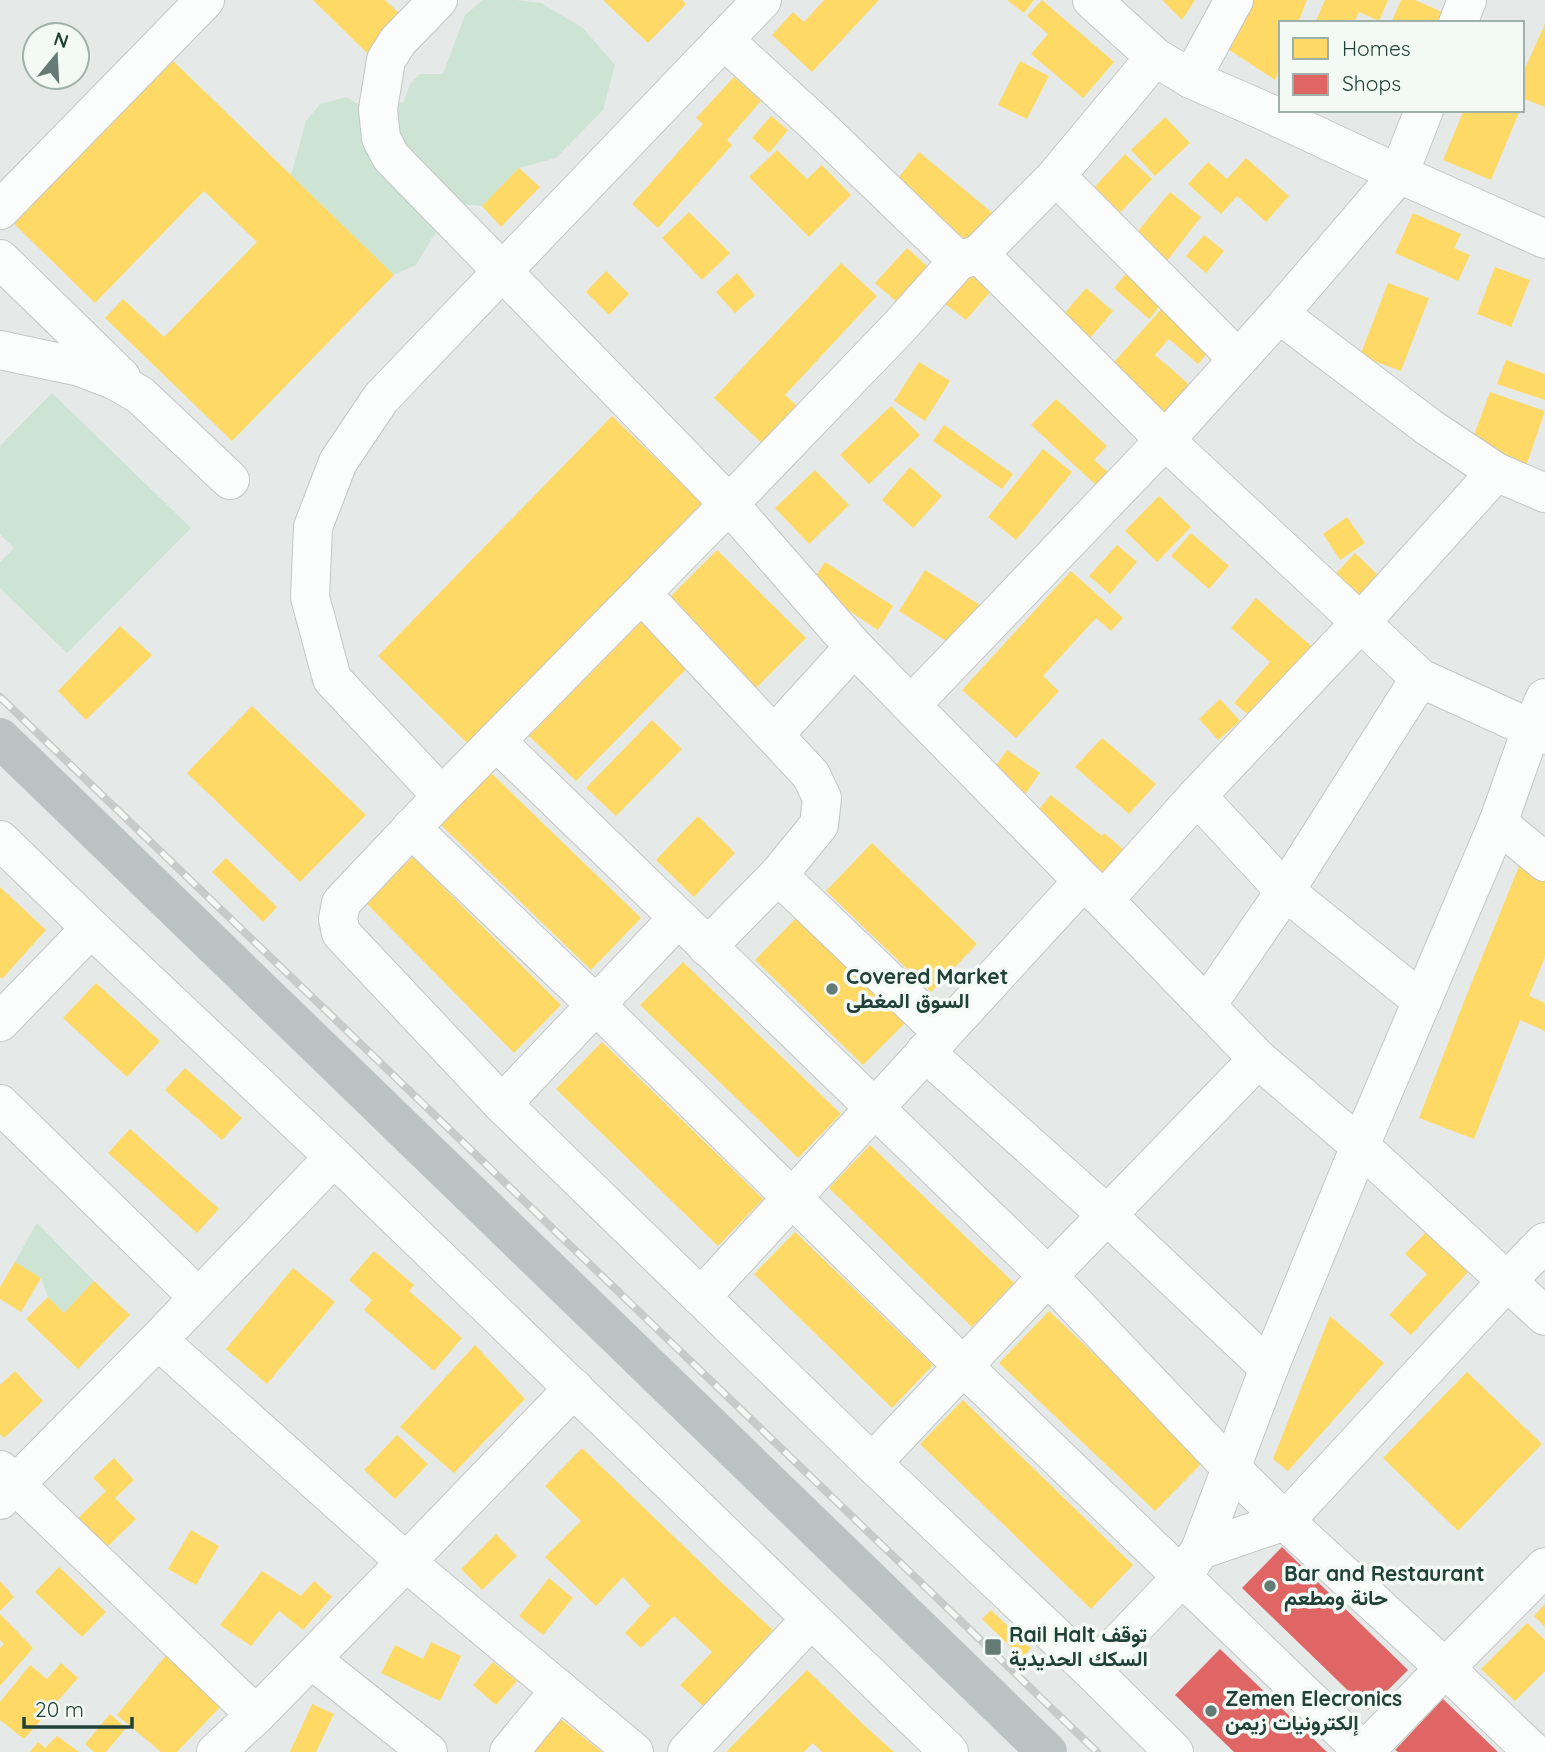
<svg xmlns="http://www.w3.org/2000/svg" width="1545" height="1752" viewBox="0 0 1545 1752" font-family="Quicksand,Vazirmatn,sans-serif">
	<rect width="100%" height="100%" fill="#e5eae8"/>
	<g fill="#cde4d5">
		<polygon points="483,0 516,0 541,3 583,28 615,65 603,110 556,158 519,168 482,206 463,204 432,238 416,265 394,275 291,175 306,121 320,104 346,97 365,108 404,102 410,84 420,74 443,74 465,15"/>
		<polygon points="52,393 191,528 67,653 0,588 0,562 14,548 0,534 0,446"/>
		<polygon points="37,1223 94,1281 64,1313 48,1297 41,1278 15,1262"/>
	</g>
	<g fill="#ffd966">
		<polygon points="313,0 385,0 402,16 367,53"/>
		<polygon points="603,0 682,0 686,4 648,43"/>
		<polygon points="824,0 879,0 812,72 772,35 793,12 804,22"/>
		<polygon points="1007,0 1034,0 1024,13"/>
		<polygon points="1042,0 1114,62 1083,98 1031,54 1048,34 1027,16"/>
		<polygon points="1162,0 1195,0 1182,20"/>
		<polygon points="1253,0 1307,0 1298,23 1281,23 1281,65 1275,80 1223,46"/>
		<polygon points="1325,0 1388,0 1379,21 1359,12 1354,23 1315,23"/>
		<polygon points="1401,0 1415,0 1442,12 1437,23 1391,23"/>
		<polygon points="1545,24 1545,107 1522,98 1522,75"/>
		<polygon points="168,56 394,275 232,441 105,318 123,299 164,337 257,242 204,191 95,303 9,219"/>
		<polygon points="1020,61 1049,76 1027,119 998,105"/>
		<polygon points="734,77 761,101 727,140 732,145 658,228 632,204 703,124 696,118"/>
		<polygon points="1464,110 1520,110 1491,180 1443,160"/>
		<polygon points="771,116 788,130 769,153 752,138"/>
		<polygon points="1165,117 1190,143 1155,176 1131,150"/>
		<polygon points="777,150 807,179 822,165 851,195 809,237 749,177"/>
		<polygon points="919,152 996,216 972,245 895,182"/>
		<polygon points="1125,154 1152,179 1116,217 1090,192"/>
		<polygon points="1246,158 1289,196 1266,222 1237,196 1221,214 1188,184 1208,162 1227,179"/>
		<polygon points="519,168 540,187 501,227 482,206"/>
		<polygon points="1170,192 1201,217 1166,262 1134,236"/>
		<polygon points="689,212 730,253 702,280 662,238"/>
		<polygon points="1413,213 1461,234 1454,248 1470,255 1458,281 1395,253"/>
		<polygon points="1204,235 1224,251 1206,273 1186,256"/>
		<polygon points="907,248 938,276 906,310 875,283"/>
		<polygon points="841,263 877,296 785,395 805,413 770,451 714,398"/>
		<polygon points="975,267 996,285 966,320 944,303"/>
		<polygon points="1495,267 1530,280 1511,327 1477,314"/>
		<polygon points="1129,270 1164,301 1149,319 1114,288"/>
		<polygon points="606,271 629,294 609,315 586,292"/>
		<polygon points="737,273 755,295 735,313 716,292"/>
		<polygon points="1388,283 1429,298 1401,371 1360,356"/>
		<polygon points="1086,288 1113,311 1085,344 1058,321"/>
		<polygon points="1163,307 1211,349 1198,364 1169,339 1155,355 1191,386 1163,417 1108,369"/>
		<polygon points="1506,360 1545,374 1545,400 1497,384"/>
		<polygon points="919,362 950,381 925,421 894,401"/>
		<polygon points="1490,392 1545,411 1525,469 1469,448"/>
		<polygon points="1056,399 1107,446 1094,460 1110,474 1098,487 1031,425"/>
		<polygon points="891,406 920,435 869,484 840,455"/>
		<polygon points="612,416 702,503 467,743 378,656"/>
		<polygon points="944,425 1013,474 1002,489 933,441"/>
		<polygon points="1043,449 1072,472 1016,540 988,517"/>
		<polygon points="910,467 942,496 913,528 882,500"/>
		<polygon points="815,470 849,505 809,544 775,508"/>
		<polygon points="1159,496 1191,527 1157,562 1125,531"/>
		<polygon points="1347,517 1365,543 1340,560 1323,534"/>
		<polygon points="1191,533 1229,566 1209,589 1171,556"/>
		<polygon points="1117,545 1137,562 1110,594 1089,576"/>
		<polygon points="717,550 806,638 753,691 665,602"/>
		<polygon points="1355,553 1386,583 1360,610 1329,581"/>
		<polygon points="825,562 893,606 878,630 810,585"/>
		<polygon points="925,570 980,605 954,646 899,611"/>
		<polygon points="1071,571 1123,618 1111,631 1096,618 1043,676 1059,691 1016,738 962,690"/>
		<polygon points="1256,598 1316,650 1256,721 1234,703 1270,662 1231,628"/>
		<polygon points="647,616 694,661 576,781 529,736"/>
		<polygon points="120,626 152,655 86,720 58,691"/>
		<polygon points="1220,699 1240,721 1218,740 1199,719"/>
		<polygon points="252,706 366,815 300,882 187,773"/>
		<polygon points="652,720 682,749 616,816 586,788"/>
		<polygon points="1102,738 1156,784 1129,814 1075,767"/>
		<polygon points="1007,750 1040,773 1025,794 992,771"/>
		<polygon points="489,771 641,918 591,970 438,822"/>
		<polygon points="1051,795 1102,836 1104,833 1123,849 1103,873 1034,815"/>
		<polygon points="698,816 735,853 694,897 656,860"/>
		<polygon points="872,843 977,944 931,992 826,891"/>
		<polygon points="413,857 561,1005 514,1053 365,902"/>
		<polygon points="226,858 277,907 263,922 212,872"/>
		<polygon points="1522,859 1545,880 1545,957 1529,996 1545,1003 1545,1031 1520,1020 1474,1139 1419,1118 1465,999"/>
		<polygon points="0,887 46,930 2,979 0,977"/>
		<polygon points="800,914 909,1019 863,1065 755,960"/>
		<polygon points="683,962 841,1114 798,1158 640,1005"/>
		<polygon points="96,983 160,1041 127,1077 63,1018"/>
		<polygon points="602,1042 763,1199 718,1246 556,1089"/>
		<polygon points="185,1068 242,1118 222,1140 165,1090"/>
		<polygon points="130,1129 219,1209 197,1233 108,1153"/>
		<polygon points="870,1145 1014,1283 972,1327 829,1188"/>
		<polygon points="795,1232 933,1365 892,1408 754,1274"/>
		<polygon points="1425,1233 1468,1272 1411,1335 1389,1315 1427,1274 1405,1254"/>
		<polygon points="374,1251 414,1285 409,1291 462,1338 434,1371 364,1310 372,1300 349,1280"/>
		<polygon points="15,1262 41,1278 21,1312 0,1299 0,1287"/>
		<polygon points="293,1268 335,1302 267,1384 226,1349"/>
		<polygon points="94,1281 130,1315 78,1369 26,1319 48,1297 64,1313"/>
		<polygon points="1049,1311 1205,1460 1155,1511 999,1363"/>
		<polygon points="1330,1316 1384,1363 1288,1471 1273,1459"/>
		<polygon points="475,1345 525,1399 454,1473 400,1427"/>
		<polygon points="15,1371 43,1401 4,1438 0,1434 0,1385"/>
		<polygon points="1467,1372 1542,1444 1458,1531 1383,1458"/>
		<polygon points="963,1400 1133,1565 1091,1609 920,1444"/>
		<polygon points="397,1435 428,1464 395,1499 364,1470"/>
		<polygon points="582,1448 724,1585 773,1630 703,1706 680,1685 712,1652 674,1616 641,1648 625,1633 650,1606 623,1577 596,1606 545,1557 581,1521 545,1486"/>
		<polygon points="114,1458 134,1480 115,1498 136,1519 105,1549 77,1519 106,1491 93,1478"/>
		<polygon points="191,1530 219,1546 196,1585 168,1569"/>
		<polygon points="496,1534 517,1556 482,1590 461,1569"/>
		<polygon points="59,1567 106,1612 82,1637 35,1592"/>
		<polygon points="262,1571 301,1596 314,1581 332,1597 303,1630 279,1611 251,1646 220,1625"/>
		<polygon points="549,1578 573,1598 543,1635 519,1616"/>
		<polygon points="0,1581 14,1597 0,1611"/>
		<polygon points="1545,1604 1545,1627 1534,1616"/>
		<polygon points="991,1610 1031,1648 1022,1658 982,1619"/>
		<polygon points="0,1614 33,1648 0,1686 0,1648 4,1644 0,1640"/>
		<polygon points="1527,1623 1545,1640 1545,1671 1515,1701 1481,1669"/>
		<polygon points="431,1642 461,1656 440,1701 381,1673 395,1645 423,1659"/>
		<polygon points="167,1654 221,1706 177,1752 161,1752 117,1715"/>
		<polygon points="493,1662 517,1681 496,1705 473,1685"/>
		<polygon points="61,1663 78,1678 24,1739 0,1720 0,1702 30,1665 47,1679"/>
		<polygon points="807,1670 865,1726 894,1752 822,1752 813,1743 804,1752 726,1752"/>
		<polygon points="312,1704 334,1714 316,1752 290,1752"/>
		<polygon points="110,1714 126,1728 106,1752 94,1752 85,1744"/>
		<polygon points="558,1717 602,1752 528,1752"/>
		<polygon points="57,1736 79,1752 30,1752 38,1742 45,1748"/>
	</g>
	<g fill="#e06666">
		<polygon points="1282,1547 1408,1670 1368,1710 1242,1588"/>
		<polygon points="1220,1649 1327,1752 1234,1752 1175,1695"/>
		<polygon points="1443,1699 1498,1752 1398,1752 1395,1750"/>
	</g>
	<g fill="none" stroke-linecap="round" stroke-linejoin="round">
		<defs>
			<g id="street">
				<polyline points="438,0 398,41 386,60 378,109 381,138 391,157 729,504 854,647 1083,881 1104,900 1258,1059 1360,1146 1545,1316"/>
				<polyline points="1092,0 1155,57 1191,79 1262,110 1399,174 1545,239"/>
				<polyline points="1458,23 1467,0"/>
				<polyline points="724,40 817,125 958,261"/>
				<polyline points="1155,57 1056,176 979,254 958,261 900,326 729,504 442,796 341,903 338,919 341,933 502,1104 872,1463 1092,1671 1174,1752"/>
				<polyline points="1191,79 1234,0"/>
				<polyline points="1056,176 1238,359"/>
				<polyline points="0,210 205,0"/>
				<polyline points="979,254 1165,440 1420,678 1545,735"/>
				<polyline points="0,259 121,377"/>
				<polyline points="1279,314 1430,428 1496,472 1545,493"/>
				<polyline points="0,350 80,367 114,380 140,395 230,480"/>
				<polyline points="642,594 811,775 822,798 819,825 778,875 707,947"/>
				<polyline points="911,705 1165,440 1279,314 1399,174 1424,110"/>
				<polyline points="774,735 854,647"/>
				<polyline points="496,741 1048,1276 1232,1469 1285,1521 1445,1668 1533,1752"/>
				<polyline points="442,796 332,679 310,597 313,527 338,462 381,398 762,0"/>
				<polyline points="1197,796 1285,891 1422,1001"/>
				<polyline points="1498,823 1545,862"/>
				<polyline points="411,828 596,1005 963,1366 1364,1752"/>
				<polyline points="0,840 91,928 334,1157 949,1752"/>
				<polyline points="778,875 943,1033"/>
				<polyline points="1104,900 1197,796 1361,622 1496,472"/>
				<polyline points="1207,1005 1285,891 1420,678"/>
				<polyline points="0,1022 91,928"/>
				<polyline points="925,1052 1107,1215 1269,1368"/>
				<polyline points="0,1104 198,1297"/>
				<polyline points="502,1104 678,918"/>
				<polyline points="701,1297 1083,881"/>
				<polyline points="158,1340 406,1562 634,1752"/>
				<polyline points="872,1463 1048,1276 1258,1059"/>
				<polyline points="0,1470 256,1715"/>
				<polyline points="0,1500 158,1340 334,1157"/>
				<polyline points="1200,1550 1285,1521 1507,1281 1545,1242"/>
				<polyline points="311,1659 428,1752"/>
				<polyline points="1092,1671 1182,1577 1200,1550 1269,1368 1360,1146 1498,823 1531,730 1545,698"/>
				<polyline points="216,1752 256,1715 406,1562 574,1388"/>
				<polyline points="509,1752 560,1690"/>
				<polyline points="687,1752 811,1619"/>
				<polyline points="1364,1752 1445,1668 1545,1567"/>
			</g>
			<polyline id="highway" points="0,738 1047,1752"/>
		</defs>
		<use href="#street" stroke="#c2c7c5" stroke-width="40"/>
		<use href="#highway" stroke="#bcc7c4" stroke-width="40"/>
		<use href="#street" stroke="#fbfcfc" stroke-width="38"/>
		<use href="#highway" stroke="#bac3c1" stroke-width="38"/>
		<defs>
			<polyline id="rail" points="0,697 1097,1752"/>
		</defs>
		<use href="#rail" stroke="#c7cbca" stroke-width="8"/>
		<use href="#rail" stroke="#f3faf6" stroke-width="5" stroke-dasharray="16" stroke-linecap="butt"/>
	</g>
	<g fill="#657c76" stroke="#f3faf6" stroke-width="2.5">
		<circle cx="832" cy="989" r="7"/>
		<circle cx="1270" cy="1586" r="7"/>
		<rect x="984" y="1638" width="18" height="18" rx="3.5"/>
		<circle cx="1211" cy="1711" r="7"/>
	</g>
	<g text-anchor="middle" stroke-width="7" stroke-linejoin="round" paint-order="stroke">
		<g font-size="21" font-weight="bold" fill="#204038" stroke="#f3faf6" text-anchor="start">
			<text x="846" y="984">Covered Market<tspan x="846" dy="24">السوق المغطى</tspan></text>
			<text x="1284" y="1581">Bar and Restaurant<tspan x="1284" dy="24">حانة ومطعم</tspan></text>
			<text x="1009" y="1642">Rail Halt توقف<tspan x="1009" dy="24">السكك الحديدية</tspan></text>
			<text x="1225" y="1706">Zemen Elecronics<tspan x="1225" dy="24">إلكترونيات زيمن</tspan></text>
		</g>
	</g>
	<rect x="1279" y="21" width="245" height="91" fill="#f3faf6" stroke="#9fb0aa" stroke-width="2"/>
	<rect x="1293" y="38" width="35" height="21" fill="#ffd966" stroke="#9fb0aa" stroke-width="2"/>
	<text x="1342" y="56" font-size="21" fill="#204038">Homes</text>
	<rect x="1293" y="74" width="35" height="21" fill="#e06666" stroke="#9fb0aa" stroke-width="2"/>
	<text x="1342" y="91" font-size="21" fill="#204038">Shops</text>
	<g transform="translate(56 56) rotate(18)"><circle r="33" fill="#f3faf6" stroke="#9fb0aa" stroke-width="2"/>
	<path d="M0-5L12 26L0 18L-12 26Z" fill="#657c76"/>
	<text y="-10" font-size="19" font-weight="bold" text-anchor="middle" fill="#204038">N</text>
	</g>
	<path d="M24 1717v10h108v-10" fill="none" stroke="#204038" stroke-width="3.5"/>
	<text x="35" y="1717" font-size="21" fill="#204038" stroke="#f3faf6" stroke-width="5" paint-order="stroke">20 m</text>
</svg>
